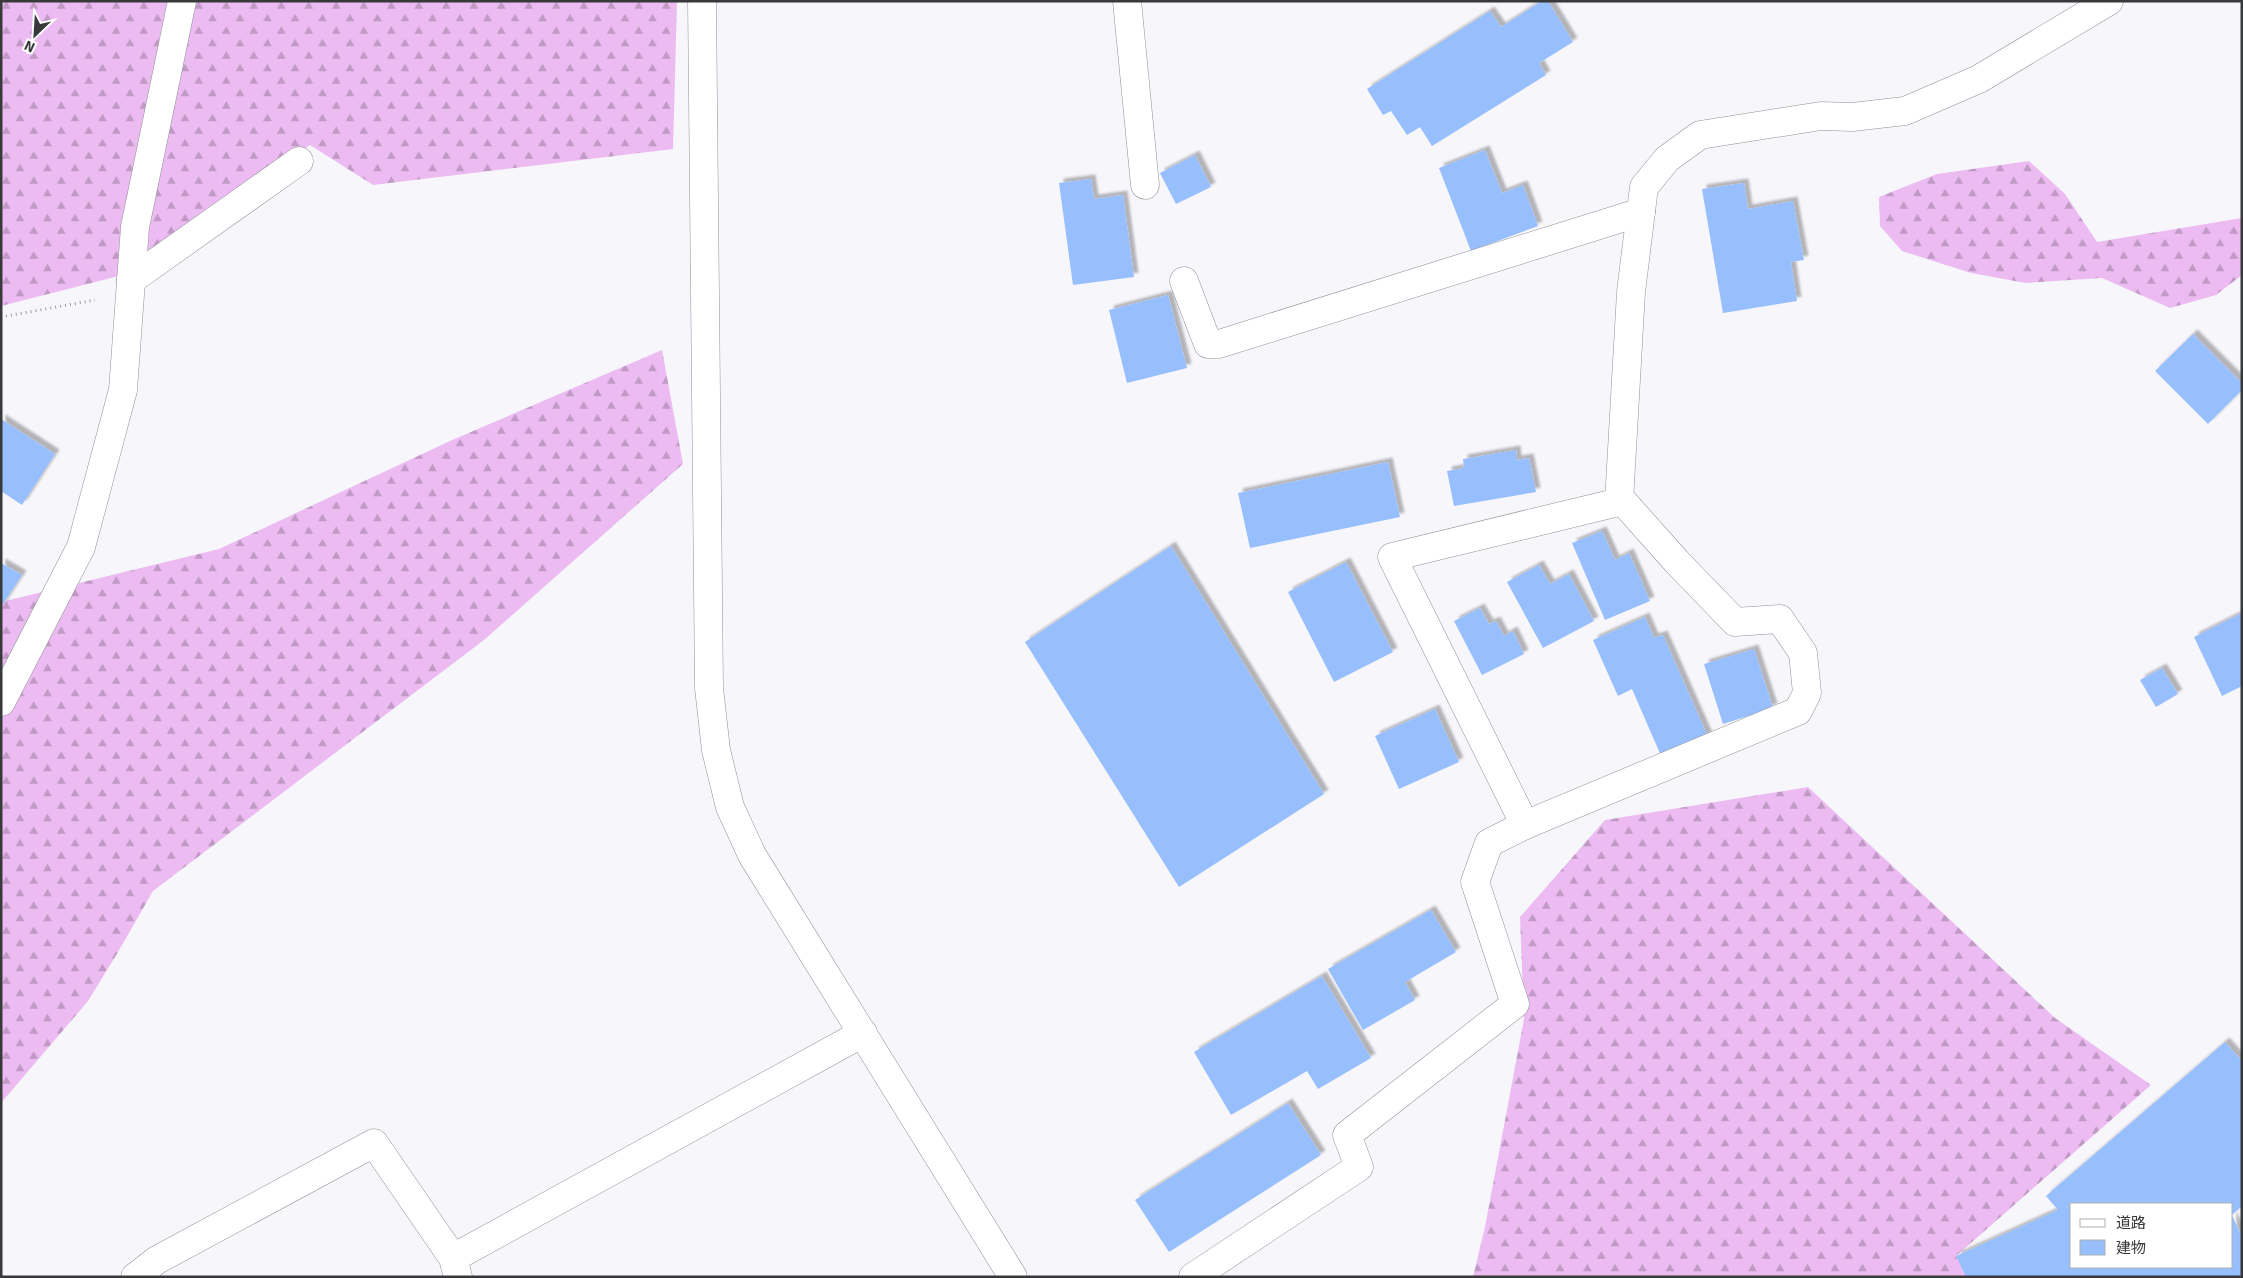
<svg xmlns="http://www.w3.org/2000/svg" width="2243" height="1278" viewBox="0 0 2243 1278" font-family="Signika,'Noto Sans JP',sans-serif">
	<defs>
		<pattern id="forest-firs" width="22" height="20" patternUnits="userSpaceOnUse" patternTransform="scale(1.25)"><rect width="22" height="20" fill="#ecbbf2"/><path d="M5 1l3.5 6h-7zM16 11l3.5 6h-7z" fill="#c099c5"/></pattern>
		<filter id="shadow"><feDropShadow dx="4.5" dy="-4.5" stdDeviation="1" flood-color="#0004"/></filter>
	</defs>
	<rect width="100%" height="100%" fill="#f6f6fb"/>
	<g fill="url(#forest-firs)">
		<polygon points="1,1 677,1 673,149 373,185 310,145 119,276 1,306"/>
		<polygon points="2029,161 2065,194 2097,242 2242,218 2242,275 2216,295 2170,308 2102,278 2026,283 1971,273 1902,251 1880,226 1879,197 1937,174"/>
		<polygon points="662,350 683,464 484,640 153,891 118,952 88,1001 1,1103 1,602 219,549 450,441"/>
		<polygon points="1808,787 2055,1018 2151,1085 1956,1256 1966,1277 1473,1277 1485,1227 1524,1019 1520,917 1605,820"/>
	</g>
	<g fill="#97befd" filter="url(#shadow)">
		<polygon points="1542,1 1548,1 1573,42 1539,63 1546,75 1432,146 1420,127 1407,135 1391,111 1383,115 1367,89 1490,11 1501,27"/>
		<polygon points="1485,150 1502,193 1523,185 1538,226 1471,251 1439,168"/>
		<polygon points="1195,155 1211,187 1176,204 1160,173"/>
		<polygon points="1091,179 1094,199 1123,195 1134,277 1073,285 1059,183"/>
		<polygon points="1744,183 1748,209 1793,201 1804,260 1791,262 1797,301 1723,313 1702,189"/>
		<polygon points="1168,295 1187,368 1127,383 1109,310"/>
		<polygon points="2193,334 2242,383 2242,390 2208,424 2155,371"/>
		<polygon points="1,419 55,454 22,505 1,491"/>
		<polygon points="1516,450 1517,460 1529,458 1536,492 1454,506 1447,471 1464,468 1463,459"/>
		<polygon points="1388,462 1400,517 1250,548 1238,493"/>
		<polygon points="1602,531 1615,560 1629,553 1650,601 1605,620 1572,543"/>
		<polygon points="1171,546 1324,794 1179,887 1025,642"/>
		<polygon points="1346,562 1393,652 1334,682 1288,592"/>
		<polygon points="1,563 22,575 1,607"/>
		<polygon points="1539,565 1550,584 1569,574 1594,621 1543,648 1507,582"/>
		<polygon points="1480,608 1489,624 1496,621 1504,636 1513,631 1524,654 1482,675 1454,621"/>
		<polygon points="2242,613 2242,686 2222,696 2194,637"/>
		<polygon points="1645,617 1654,638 1663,635 1708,737 1662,758 1632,689 1618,696 1593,640"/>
		<polygon points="1754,649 1773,708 1723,724 1704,664"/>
		<polygon points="2162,668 2178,694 2156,707 2140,680"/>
		<polygon points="1435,709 1459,762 1399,789 1375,736"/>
		<polygon points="1431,910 1456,952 1405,982 1415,1000 1363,1030 1328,969"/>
		<polygon points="1322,976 1371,1058 1318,1089 1307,1071 1231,1115 1194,1052"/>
		<polygon points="2225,1042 2242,1061 2242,1206 2232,1215 2232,1204 2072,1204 2072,1267 2232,1267 2232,1215 2242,1237 2242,1277 1966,1277 1956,1256 2058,1210 2046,1196"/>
		<polygon points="1288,1103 1321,1155 1169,1252 1135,1200"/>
	</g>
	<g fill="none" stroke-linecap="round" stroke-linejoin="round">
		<defs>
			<g id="minor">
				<polyline points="702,1 709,688 716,750 730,807 752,855 1013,1277"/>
				<polyline points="1127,1 1145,185"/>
				<polyline points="131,280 299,161"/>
				<polyline points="1184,281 1208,344 1219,344 1641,212"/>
				<polyline points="1,702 81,547 123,390 135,227 182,1"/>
				<polyline points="1525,825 1392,557 1619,502 1631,292 1644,187 1667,159 1700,135 1821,116 1852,117 1905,111 1979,79 2109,1"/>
				<polyline points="453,1258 863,1033"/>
				<polyline points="135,1277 157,1260 374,1143 453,1258 458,1277"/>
				<polyline points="1193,1277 1359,1167 1347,1135 1515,1004 1475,882 1489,843 1525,825 1798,711 1807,693 1803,653 1780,619 1735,622 1677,562 1619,497"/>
			</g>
		</defs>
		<use href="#minor" stroke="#919297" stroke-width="29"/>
		<polyline stroke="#9c9ca0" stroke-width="3" stroke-dasharray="1 4" stroke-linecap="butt" points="1,317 95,300"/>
		<use href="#minor" stroke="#fff" stroke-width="28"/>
	</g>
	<rect width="2243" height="1278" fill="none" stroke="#38393b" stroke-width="5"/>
	<rect x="2070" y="1203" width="162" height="65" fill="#ffffff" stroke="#afb0b1"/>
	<rect x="2080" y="1219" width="25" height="8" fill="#ffffff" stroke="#afb0b1"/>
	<text x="2116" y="1228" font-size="15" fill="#38393b">道路</text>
	<rect x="2080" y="1240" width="25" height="15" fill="#97befd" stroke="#afb0b1"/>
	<text x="2116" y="1253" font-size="15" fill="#38393b">建物</text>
	<g transform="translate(35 35) rotate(205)" stroke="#ffffff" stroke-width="4" paint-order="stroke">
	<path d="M0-4L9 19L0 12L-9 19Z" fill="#38393b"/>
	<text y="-8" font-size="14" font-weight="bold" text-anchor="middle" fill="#38393b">N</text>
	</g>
</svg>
